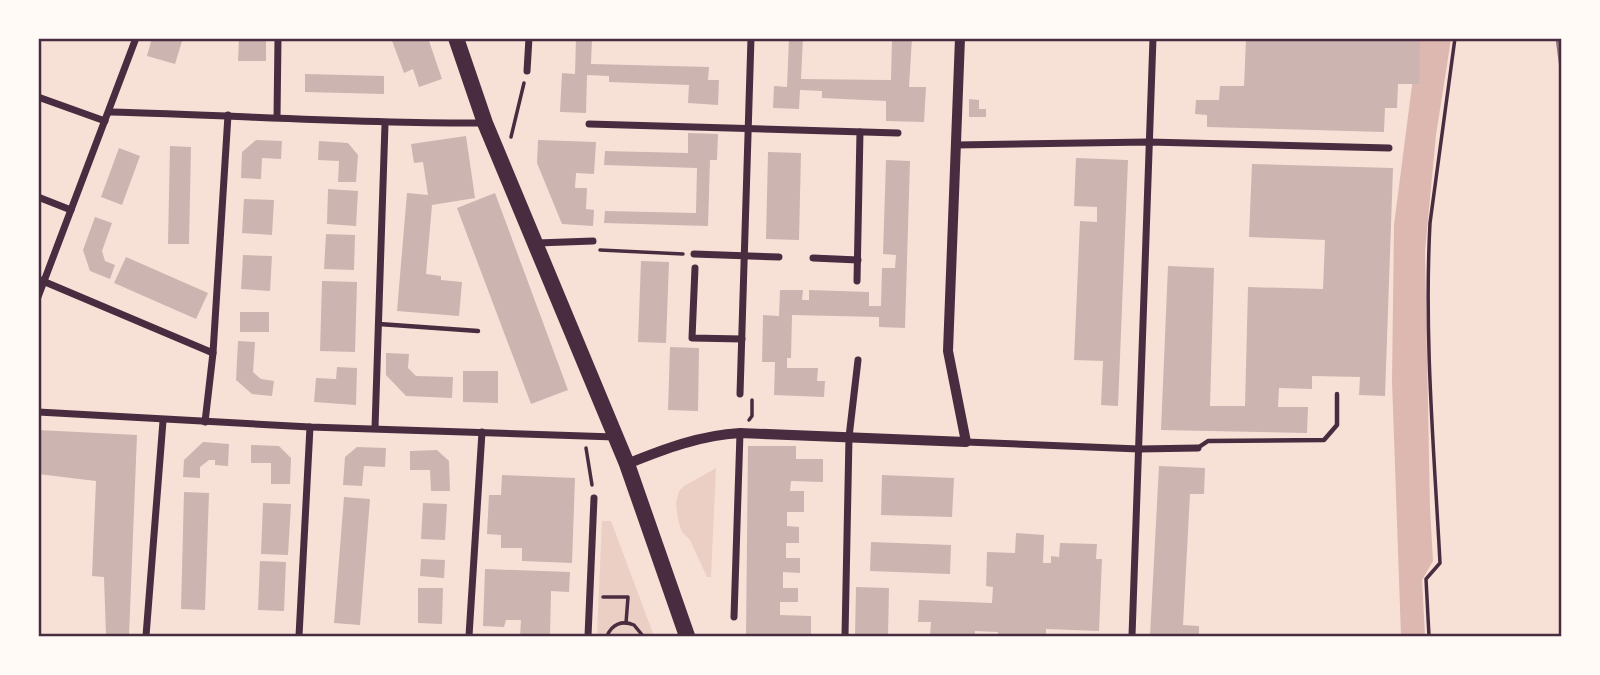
<svg xmlns="http://www.w3.org/2000/svg" width="1600" height="675" viewBox="0 0 1600 675" font-family="Roboto,sans-serif">
	<rect width="100%" height="100%" fill="#f7e1d7"/>
	<g fill="#ebcfc5">
		<polygon points="716,468 711,577 707,577 690,540 682,532 678,520 676,503 679,491 684,486"/>
		<polygon points="602,521 611,521 654,636 597,636"/>
	</g>
	<polygon fill="#dcb8b0" points="1418,39 1451,39 1436,135 1425,251 1430,508 1433,561 1422,580 1425,636 1401,636 1392,381 1394,225"/>
	<g fill="#ccb4b1">
		<polygon points="152,38 183,38 175,64 147,56"/>
		<polygon points="239,38 266,38 266,61 238,61"/>
		<polygon points="391,38 428,38 442,79 419,87 413,69 404,73"/>
		<polygon points="576,38 592,38 591,64 709,67 708,80 719,80 718,105 688,103 689,85 609,82 609,76 587,75 586,113 560,112 562,73 575,74"/>
		<polygon points="789,38 803,38 801,79 891,80 892,38 912,38 909,87 926,87 924,122 886,121 886,101 822,98 822,91 800,90 799,109 773,108 774,86 787,87"/>
		<polygon points="1246,38 1420,38 1419,84 1398,84 1397,108 1385,108 1384,132 1207,127 1207,115 1195,114 1196,100 1219,100 1220,86 1244,86"/>
		<polygon points="305,74 384,76 384,94 305,92"/>
		<polygon points="969,99 979,100 979,109 986,109 986,117 969,117"/>
		<polygon points="688,133 718,134 717,160 710,160 708,226 604,223 605,211 696,213 697,168 604,165 605,151 688,153"/>
		<polygon points="466,136 475,198 432,205 426,274 441,276 441,280 462,282 459,316 397,311 407,193 428,195 423,162 414,163 411,144"/>
		<polygon points="256,140 282,141 281,159 262,158 261,179 241,178 242,152"/>
		<polygon points="538,140 596,142 594,174 576,173 575,188 587,188 586,209 594,210 593,226 562,224 537,163"/>
		<polygon points="319,141 348,143 358,155 356,182 338,182 339,161 318,160"/>
		<polygon points="170,146 191,147 189,244 168,244"/>
		<polygon points="119,148 140,156 122,205 101,197"/>
		<polygon points="768,152 801,153 799,240 766,239"/>
		<polygon points="1076,158 1128,160 1118,406 1101,405 1103,361 1074,360 1080,221 1097,222 1097,207 1074,206"/>
		<polygon points="886,160 910,161 905,328 879,327 879,317 792,315 791,358 787,358 787,368 818,368 817,381 825,381 824,397 774,395 775,362 762,362 763,315 779,316 780,290 803,290 802,300 809,300 809,290 869,292 869,306 881,306 882,268 895,268 896,255 883,254"/>
		<polygon points="1252,164 1393,168 1385,396 1359,395 1360,377 1312,376 1312,389 1279,388 1278,407 1308,407 1307,433 1161,430 1168,266 1214,268 1210,406 1245,406 1248,287 1323,289 1325,240 1249,237"/>
		<polygon points="328,189 358,191 356,226 327,224"/>
		<polygon points="495,193 568,390 531,404 457,208"/>
		<polygon points="244,199 274,200 272,235 242,233"/>
		<polygon points="95,217 112,223 102,251 105,261 115,265 110,279 90,271 83,250"/>
		<polygon points="326,234 355,235 354,270 324,269"/>
		<polygon points="243,255 272,256 270,291 241,289"/>
		<polygon points="126,257 208,293 196,319 114,283"/>
		<polygon points="641,261 669,262 666,343 638,342"/>
		<polygon points="322,281 357,282 355,352 320,351"/>
		<rect x="240" y="312" width="29" height="20"/>
		<polygon points="238,341 255,342 253,372 261,379 274,381 272,396 252,394 236,380"/>
		<polygon points="670,347 699,348 698,411 668,410"/>
		<polygon points="386,353 409,354 408,368 416,376 453,377 452,398 406,396 386,375"/>
		<polygon points="337,367 357,368 356,405 314,402 316,378 336,379"/>
		<polygon points="463,371 498,371 498,403 463,402"/>
		<polygon points="38,430 137,435 129,636 106,636 104,577 92,576 96,481 38,474"/>
		<polygon points="203,442 229,444 228,466 215,465 215,460 209,460 200,467 200,478 183,477 184,460"/>
		<polygon points="251,445 279,446 291,458 290,484 271,484 271,463 251,463"/>
		<polygon points="748,446 796,446 796,459 823,459 823,482 791,481 790,491 804,491 804,512 787,512 787,526 799,527 799,543 786,543 786,558 800,558 800,573 783,572 783,588 798,588 798,602 780,602 780,615 811,616 811,636 746,636"/>
		<polygon points="357,447 386,448 385,467 364,466 362,486 343,485 345,457"/>
		<polygon points="437,450 449,461 450,491 431,491 430,470 410,470 410,451"/>
		<polygon points="1159,466 1205,468 1204,494 1190,494 1183,625 1199,626 1199,636 1150,636"/>
		<polygon points="502,475 575,478 572,563 522,561 522,548 501,548 501,535 487,534 489,495 501,495"/>
		<polygon points="882,475 954,478 952,517 881,515"/>
		<polygon points="184,492 209,493 205,610 181,609"/>
		<polygon points="344,497 370,499 360,625 334,623"/>
		<polygon points="263,503 291,504 288,555 261,554"/>
		<polygon points="423,503 447,504 445,540 421,539"/>
		<polygon points="1016,533 1044,535 1043,563 1051,563 1051,556 1059,557 1060,543 1097,544 1096,559 1102,559 1099,631 1046,629 1046,636 998,636 998,632 975,631 975,636 930,636 931,622 918,622 919,600 992,603 993,587 986,586 987,552 1015,553"/>
		<polygon points="871,542 951,545 950,574 870,571"/>
		<polygon points="421,559 445,560 444,578 420,576"/>
		<polygon points="260,561 286,562 284,611 258,610"/>
		<polygon points="485,569 570,572 569,592 551,591 550,636 520,636 521,620 506,620 504,627 483,626"/>
		<polygon points="856,587 889,588 888,636 855,636"/>
		<polygon points="418,588 443,588 442,624 418,623"/>
	</g>
	<g fill="none" stroke-linecap="round" stroke-linejoin="round">
		<g stroke="#4a2c40" stroke-width="3.5">
			<polyline points="511,137 524,83"/>
			<polyline points="600,250 683,254"/>
			<polyline points="749,420 752,416 752,400"/>
			<polyline points="586,448 592,485"/>
			<polyline points="603,597 628,597 626,623"/>
			<path d="M 607,636 C 612,624 622,620 634,625 L 643,636"/>
			<path d="M 1429,636 L 1426,579 L 1440,563 C 1434,450 1424,336 1430,223 L 1455,38"/>
		</g>
		<g stroke="#4a2c40" stroke-width="4.5">
			<polyline points="379,324 478,331"/>
			<polyline points="1199,447 1208,441 1324,440 1337,425 1337,394"/>
		</g>
		<g stroke="#4a2c40" stroke-width="7">
			<polyline points="527,71 529,38"/>
			<polyline points="38,97 105,121"/>
			<path d="M 109,112 C 234,115 359,124 485,123"/>
			<polyline points="277,117 278,38"/>
			<polyline points="589,124 898,133"/>
			<polyline points="956,145 1148,142 1389,148"/>
			<polyline points="38,197 71,210"/>
			<polyline points="537,243 593,241"/>
			<polyline points="694,254 779,257"/>
			<polyline points="813,258 858,260"/>
			<polyline points="695,268 692,338 742,339"/>
			<polyline points="38,279 213,353"/>
			<polyline points="857,281 860,132"/>
			<polyline points="38,297 136,38"/>
			<polyline points="740,394 751,38"/>
			<polyline points="38,412 310,427 615,437"/>
			<polyline points="205,422 213,353 228,115"/>
			<polyline points="375,428 385,124"/>
			<polyline points="966,442 1139,449 1198,448"/>
			<polyline points="734,617 740,433"/>
			<polyline points="146,636 163,421"/>
			<polyline points="299,636 310,427"/>
			<polyline points="469,636 482,432"/>
			<polyline points="588,636 594,498"/>
			<polyline points="845,636 849,437 858,360"/>
			<polyline points="1132,636 1153,38"/>
		</g>
		<path stroke="#4a2c40" stroke-width="10" d="M 627,464 C 664,449 701,435 740,433 L 966,442 L 948,351 L 960,38"/>
		<polyline stroke="#4a2c40" stroke-width="16" points="456,38 485,123 627,464 687,636"/>
		<polyline stroke="#8f747c" stroke-width="5" points="1558,38 1562,69"/>
	</g>
	<rect width="1600" height="675" fill="none" stroke="#fffaf5" stroke-width="80"/>
	<rect x="40" y="40" width="1520" height="595" fill="none" stroke="#4a2c40" stroke-width="2.5"/>
</svg>
